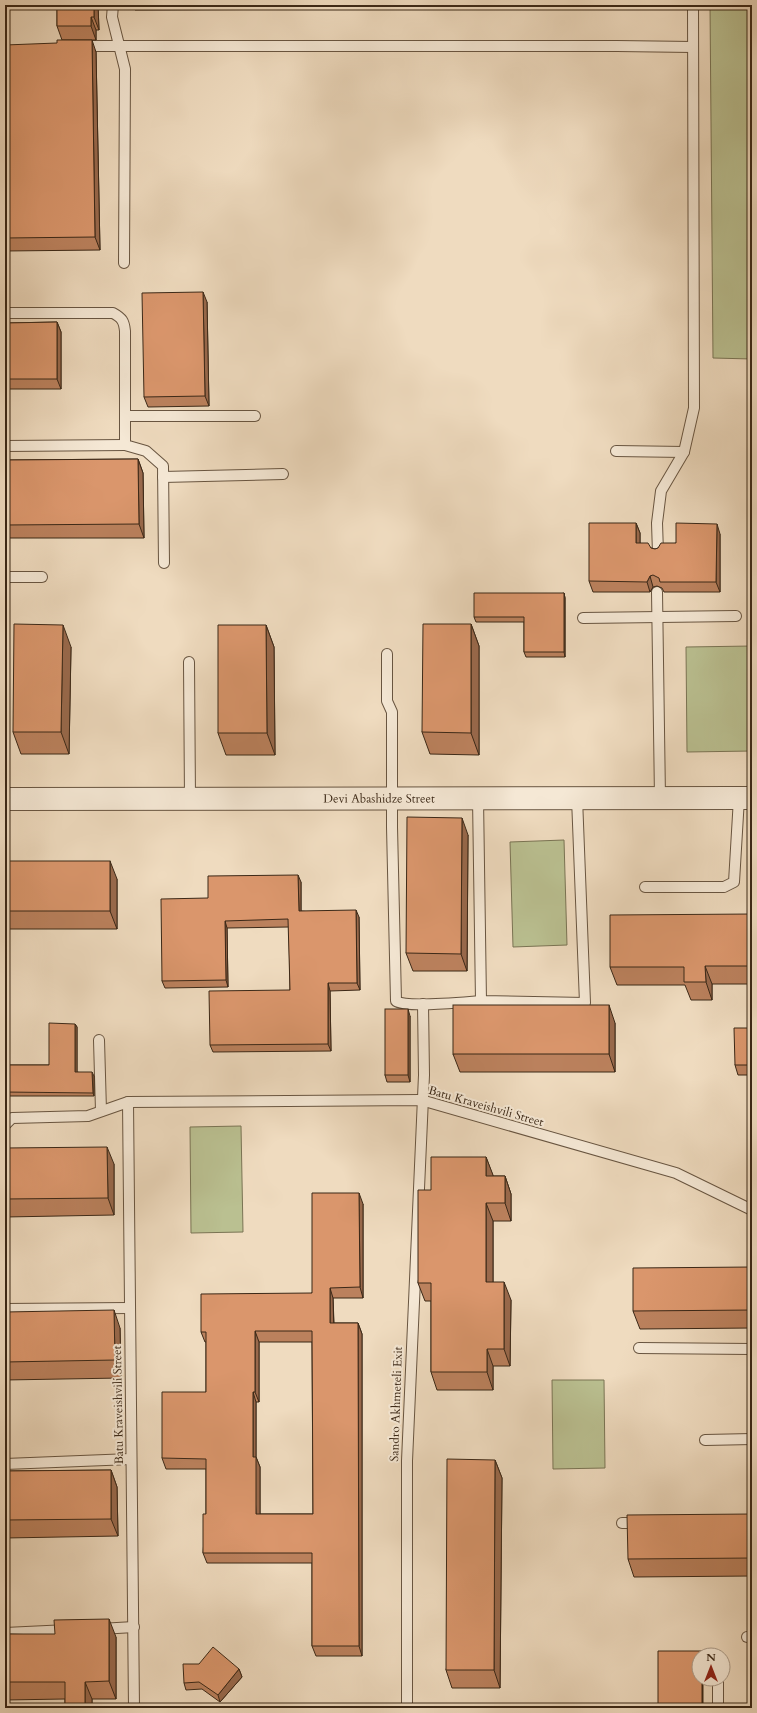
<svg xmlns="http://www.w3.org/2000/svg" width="757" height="1713" viewBox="0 0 757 1713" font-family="Cardo,serif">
	<rect width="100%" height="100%" fill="#efdbbf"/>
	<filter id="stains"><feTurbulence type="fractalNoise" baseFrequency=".005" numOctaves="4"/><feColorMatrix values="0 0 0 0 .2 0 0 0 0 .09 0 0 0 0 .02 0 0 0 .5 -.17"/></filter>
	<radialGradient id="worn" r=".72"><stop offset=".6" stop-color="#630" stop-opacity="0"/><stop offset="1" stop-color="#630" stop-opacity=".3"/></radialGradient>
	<g fill="#bac091" stroke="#7a7454">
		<polygon points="710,5 752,5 752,359 713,358"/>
		<polygon points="752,646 752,751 687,752 686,647"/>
		<polygon points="564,840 567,945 513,947 510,842"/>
		<polygon points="241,1126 243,1232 191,1233 190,1127"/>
		<polygon points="552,1380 604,1380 605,1468 553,1469"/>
	</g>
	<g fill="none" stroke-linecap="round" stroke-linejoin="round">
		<defs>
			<g id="service">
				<polyline points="113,5 112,17 125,69 124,263"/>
				<polyline points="81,46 617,46 693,47"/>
				<path d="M 5,313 L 113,313 C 122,318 124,321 125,331 L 125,445 L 146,451 L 163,466 L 164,563"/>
				<polyline points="125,416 255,416"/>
				<polyline points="5,446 125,445"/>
				<polyline points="616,451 684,452"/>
				<polyline points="163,477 283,474"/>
				<polyline points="658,553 657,523 661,491 684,452 694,408 693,5"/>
				<polyline points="5,577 42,577"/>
				<polyline points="657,592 660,798"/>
				<polyline points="583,618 736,616"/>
				<path d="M 387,654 L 387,701 L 392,712 L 392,827 L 396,1001 C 406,1008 466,1002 481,1001"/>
				<polyline points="189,662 190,799"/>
				<polyline points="478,798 481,1001 585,1003 577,798"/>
				<polyline points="645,887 724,887 734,882 739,798"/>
				<polyline points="99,1040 101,1111"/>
				<polyline points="128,1102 134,1708"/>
				<polyline points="5,1125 12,1118 88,1116 128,1102 421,1100 676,1173 752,1210"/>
				<polyline points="5,1309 129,1308"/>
				<polyline points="639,1348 752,1349"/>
				<polyline points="705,1440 752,1439"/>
				<polyline points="5,1464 131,1459"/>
				<polyline points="622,1523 640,1523"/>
				<polyline points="100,1629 134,1627"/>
				<polyline points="5,1633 68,1630"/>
				<polyline points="747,1637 752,1637"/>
				<polyline points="718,1679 718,1708"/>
				<polyline points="407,1708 407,1461 424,1075 423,1004"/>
			</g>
			<g id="tertiary">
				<path id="s1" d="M 5,799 L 752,798"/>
			</g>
		</defs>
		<use href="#service" stroke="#685541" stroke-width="12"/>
		<use href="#tertiary" stroke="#685541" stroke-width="24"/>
		<use href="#service" stroke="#f5e8d5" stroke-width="10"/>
		<use href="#tertiary" stroke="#f5e8d5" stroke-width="22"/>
	</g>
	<g fill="#bb815d" stroke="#3b2817" fill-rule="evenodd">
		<polygon points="57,5 98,5 99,30 96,30 96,40 62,40 57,26"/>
		<polygon points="133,5 358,5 358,9 135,10"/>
		<polygon points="5,45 96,52 100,250 5,251"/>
		<polygon points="207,302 209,406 148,407 144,397"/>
		<polygon points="57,322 61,332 61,389 5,389 5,323"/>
		<polygon points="138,459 143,473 144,538 5,538 5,460"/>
		<polygon points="636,523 640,533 640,543 651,548 655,549 676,543 720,534 720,592 664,592 662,588 657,586 653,587 650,592 593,592 589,581"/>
		<polygon points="564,593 565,598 565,657 526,657 524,652 524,622 476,622 474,617"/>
		<polygon points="471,624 479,646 479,755 430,754 422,732"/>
		<polygon points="266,625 274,647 275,755 226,755 218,733"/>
		<polygon points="71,647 69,754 21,754 13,732"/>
		<polygon points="468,835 467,971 413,971 406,953"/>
		<polygon points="5,861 117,879 117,929 5,929"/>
		<polygon points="301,882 301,911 359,917 360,990 330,991 331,1051 213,1052 210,1045 290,990 289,927 227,928 228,987 165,988 162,981 208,898"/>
		<polygon points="752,914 752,984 712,984 712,1000 691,1000 685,985 617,985 610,967"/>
		<polygon points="410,1016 410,1082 387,1082 385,1075"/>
		<polygon points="615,1023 615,1072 460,1072 453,1054"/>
		<polygon points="75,1024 77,1027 77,1072 94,1076 94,1096 5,1096 5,1065 49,1065"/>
		<polygon points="752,1028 752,1075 738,1075 735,1065"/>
		<polygon points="5,1148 114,1164 114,1215 5,1217"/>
		<polygon points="486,1157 493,1176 505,1176 511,1194 511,1221 493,1221 493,1282 511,1300 510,1366 493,1366 493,1390 437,1390 431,1372 431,1301 425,1301 418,1283 431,1190"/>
		<path d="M 363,1204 L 363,1298 L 333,1298 L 334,1323 L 358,1323 L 362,1334 L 362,1656 L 316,1656 L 312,1646 L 312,1563 L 207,1563 L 203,1553 L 206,1514 L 206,1469 L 166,1469 L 162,1458 L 206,1392 L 206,1342 L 205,1342 L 201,1332 L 312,1293 ZM 259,1342 L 312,1342 L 313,1514 L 260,1514 L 260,1467 L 256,1457 L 256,1402 L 259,1402 Z"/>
		<polygon points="752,1267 752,1328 640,1329 633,1311"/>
		<polygon points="5,1312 120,1328 121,1378 5,1380"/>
		<polygon points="495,1460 502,1478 500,1688 452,1688 446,1670"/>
		<polygon points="111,1470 117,1487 118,1536 5,1538 5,1471"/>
		<polygon points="752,1514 752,1576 634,1577 628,1559"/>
		<polygon points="5,1634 116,1637 116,1699 92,1699 92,1708 66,1708 65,1704 65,1699 5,1700"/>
		<polygon points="199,1664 239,1669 242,1677 220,1702 202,1689 186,1690 184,1683"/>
	</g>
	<g fill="#99694c" stroke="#3b2817">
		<polygon points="94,5 98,5 99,30 94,17"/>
		<polygon points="91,17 96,30 96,40 91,26"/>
		<polygon points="92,40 96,52 100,250 95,237"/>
		<polygon points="203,292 207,302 209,406 205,396"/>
		<polygon points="57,322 61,332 61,389 57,379"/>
		<polygon points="138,459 143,473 144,538 139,524"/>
		<polygon points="636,523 640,533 640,553 636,543"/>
		<polygon points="717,524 720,534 720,592 716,582"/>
		<polygon points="650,576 653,587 650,592 647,582"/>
		<polygon points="564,593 565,598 565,657 564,652"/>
		<polygon points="471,624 479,646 479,755 471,733"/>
		<polygon points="63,625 71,647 69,754 61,732"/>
		<polygon points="266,625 274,647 275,755 267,733"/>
		<polygon points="462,818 468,835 467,971 461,954"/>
		<polygon points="110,861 117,879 117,929 110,911"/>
		<polygon points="298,875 301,882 301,918 299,911"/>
		<polygon points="356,910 359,917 360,990 357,983"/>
		<polygon points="225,921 227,928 228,987 226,980"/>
		<polygon points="705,966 712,984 712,1000 706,982"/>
		<polygon points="328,983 330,991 331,1051 328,1044"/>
		<polygon points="609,1005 615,1023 615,1072 609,1054"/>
		<polygon points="408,1009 410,1016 410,1082 408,1075"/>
		<polygon points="75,1024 77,1027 77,1076 75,1072"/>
		<polygon points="92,1072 94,1076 94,1096 93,1093"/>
		<polygon points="107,1147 114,1164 114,1215 108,1198"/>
		<polygon points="486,1157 493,1175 493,1194 486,1176"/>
		<polygon points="505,1176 511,1194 511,1221 505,1203"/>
		<polygon points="359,1193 363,1204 363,1298 360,1287"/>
		<polygon points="486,1203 493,1221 493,1300 486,1282"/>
		<polygon points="504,1282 511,1300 510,1366 504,1349"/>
		<polygon points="330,1288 333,1298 334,1334 330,1323"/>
		<polygon points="114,1310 120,1328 121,1378 115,1360"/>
		<polygon points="358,1323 362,1334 362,1656 359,1646"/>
		<polygon points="255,1331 259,1342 259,1402 255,1392"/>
		<polygon points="487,1349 493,1366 493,1390 487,1372"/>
		<polygon points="253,1392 256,1402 256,1457 260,1467 260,1524 256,1514 253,1457"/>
		<polygon points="495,1460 502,1478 500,1688 494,1670"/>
		<polygon points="111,1470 117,1487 118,1536 111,1519"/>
		<polygon points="109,1619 116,1637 116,1699 109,1681"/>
		<polygon points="239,1669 242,1677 220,1702 218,1695"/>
		<rect x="702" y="1679" width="1" height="29"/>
		<polygon points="85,1682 92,1699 92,1708 87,1708 85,1704"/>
	</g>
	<g fill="#da966c" stroke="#3b2817" fill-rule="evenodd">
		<polygon points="57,5 94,5 94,17 91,17 91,26 57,26"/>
		<polygon points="57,40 92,40 95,237 5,238 5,45 57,43"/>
		<polygon points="203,292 205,396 144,397 142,293"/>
		<polygon points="57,322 57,379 5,379 5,323"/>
		<polygon points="138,459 139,524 5,525 5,460"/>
		<polygon points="589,523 636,523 636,543 648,543 651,548 655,549 658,548 661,543 676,543 676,523 717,524 716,582 660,582 659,578 653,575 650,576 647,582 589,581"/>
		<polygon points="474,593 564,593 564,652 524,652 524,617 474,617"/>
		<polygon points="14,624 63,625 61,732 13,732"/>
		<polygon points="423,624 471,624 471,733 422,732"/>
		<polygon points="218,625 266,625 267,733 218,733"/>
		<polygon points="407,817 462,818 461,954 406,953"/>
		<rect x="5" y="861" width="105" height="50"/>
		<polygon points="298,875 299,911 356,910 357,983 328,983 328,1044 210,1045 209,991 290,990 288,919 225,921 226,980 162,981 161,899 208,898 208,876"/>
		<polygon points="752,914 752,966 705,966 706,982 684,982 684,967 610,967 610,915"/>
		<rect x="453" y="1005" width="156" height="49"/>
		<rect x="385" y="1009" width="23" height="66"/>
		<polygon points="49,1023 75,1024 75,1072 92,1072 93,1093 5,1092 5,1065 49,1065"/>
		<polygon points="734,1028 752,1028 752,1065 735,1065"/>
		<polygon points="107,1147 108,1198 5,1199 5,1148"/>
		<polygon points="431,1157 486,1157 486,1176 505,1176 505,1203 486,1203 486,1282 504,1282 504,1349 487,1349 487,1372 431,1372 431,1283 418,1283 418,1190 431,1190"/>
		<path d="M 312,1193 L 359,1193 L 360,1287 L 330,1288 L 330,1323 L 358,1323 L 359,1646 L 312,1646 L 312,1553 L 203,1553 L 203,1514 L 206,1514 L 206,1459 L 162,1458 L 162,1392 L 206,1392 L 206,1332 L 201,1332 L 201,1294 L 312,1293 ZM 255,1331 L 312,1331 L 313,1514 L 256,1514 L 256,1457 L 253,1457 L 253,1392 L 255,1392 Z"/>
		<polygon points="752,1267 752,1310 633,1311 633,1268"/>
		<polygon points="114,1310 115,1360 5,1362 5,1312"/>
		<polygon points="447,1459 495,1460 494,1670 446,1670"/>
		<polygon points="111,1470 111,1519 5,1520 5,1471"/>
		<polygon points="752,1514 752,1558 628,1559 627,1515"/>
		<polygon points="109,1619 109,1681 85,1682 85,1704 65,1704 65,1682 5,1682 5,1634 55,1634 54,1620"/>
		<polygon points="213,1647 239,1669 218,1695 199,1682 184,1683 183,1664 199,1664"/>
		<polygon points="658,1651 702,1651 702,1655 699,1655 699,1679 702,1679 702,1708 658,1708"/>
	</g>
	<g text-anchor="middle" stroke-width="4" stroke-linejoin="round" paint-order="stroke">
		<g font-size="12" fill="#3b2817" stroke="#f5e8d5">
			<text dy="4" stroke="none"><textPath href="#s1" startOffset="374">Devi Abashidze Street</textPath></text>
			<text transform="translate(486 1106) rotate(16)" y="4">Batu Kraveishvili Street</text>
			<text transform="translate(396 1404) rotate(-88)" y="4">Sandro Akhmeteli Exit</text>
			<text transform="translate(118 1405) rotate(-91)" y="4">Batu Kraveishvili Street</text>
		</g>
	</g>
	<rect width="757" height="1713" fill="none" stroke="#efdbbf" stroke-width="20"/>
	<rect x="6" y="6" width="745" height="1701" fill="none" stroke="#3b2817" stroke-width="2"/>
	<rect x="10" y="10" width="737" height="1693" fill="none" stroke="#3b2817"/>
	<g transform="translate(711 1667)"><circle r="19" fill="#f5e8d5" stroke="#ab9b89"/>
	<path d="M0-3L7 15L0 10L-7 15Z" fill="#8f2418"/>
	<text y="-6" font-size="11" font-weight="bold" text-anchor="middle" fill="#3b2817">N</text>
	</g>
	<rect width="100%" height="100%" filter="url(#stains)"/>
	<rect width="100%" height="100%" fill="url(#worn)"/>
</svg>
